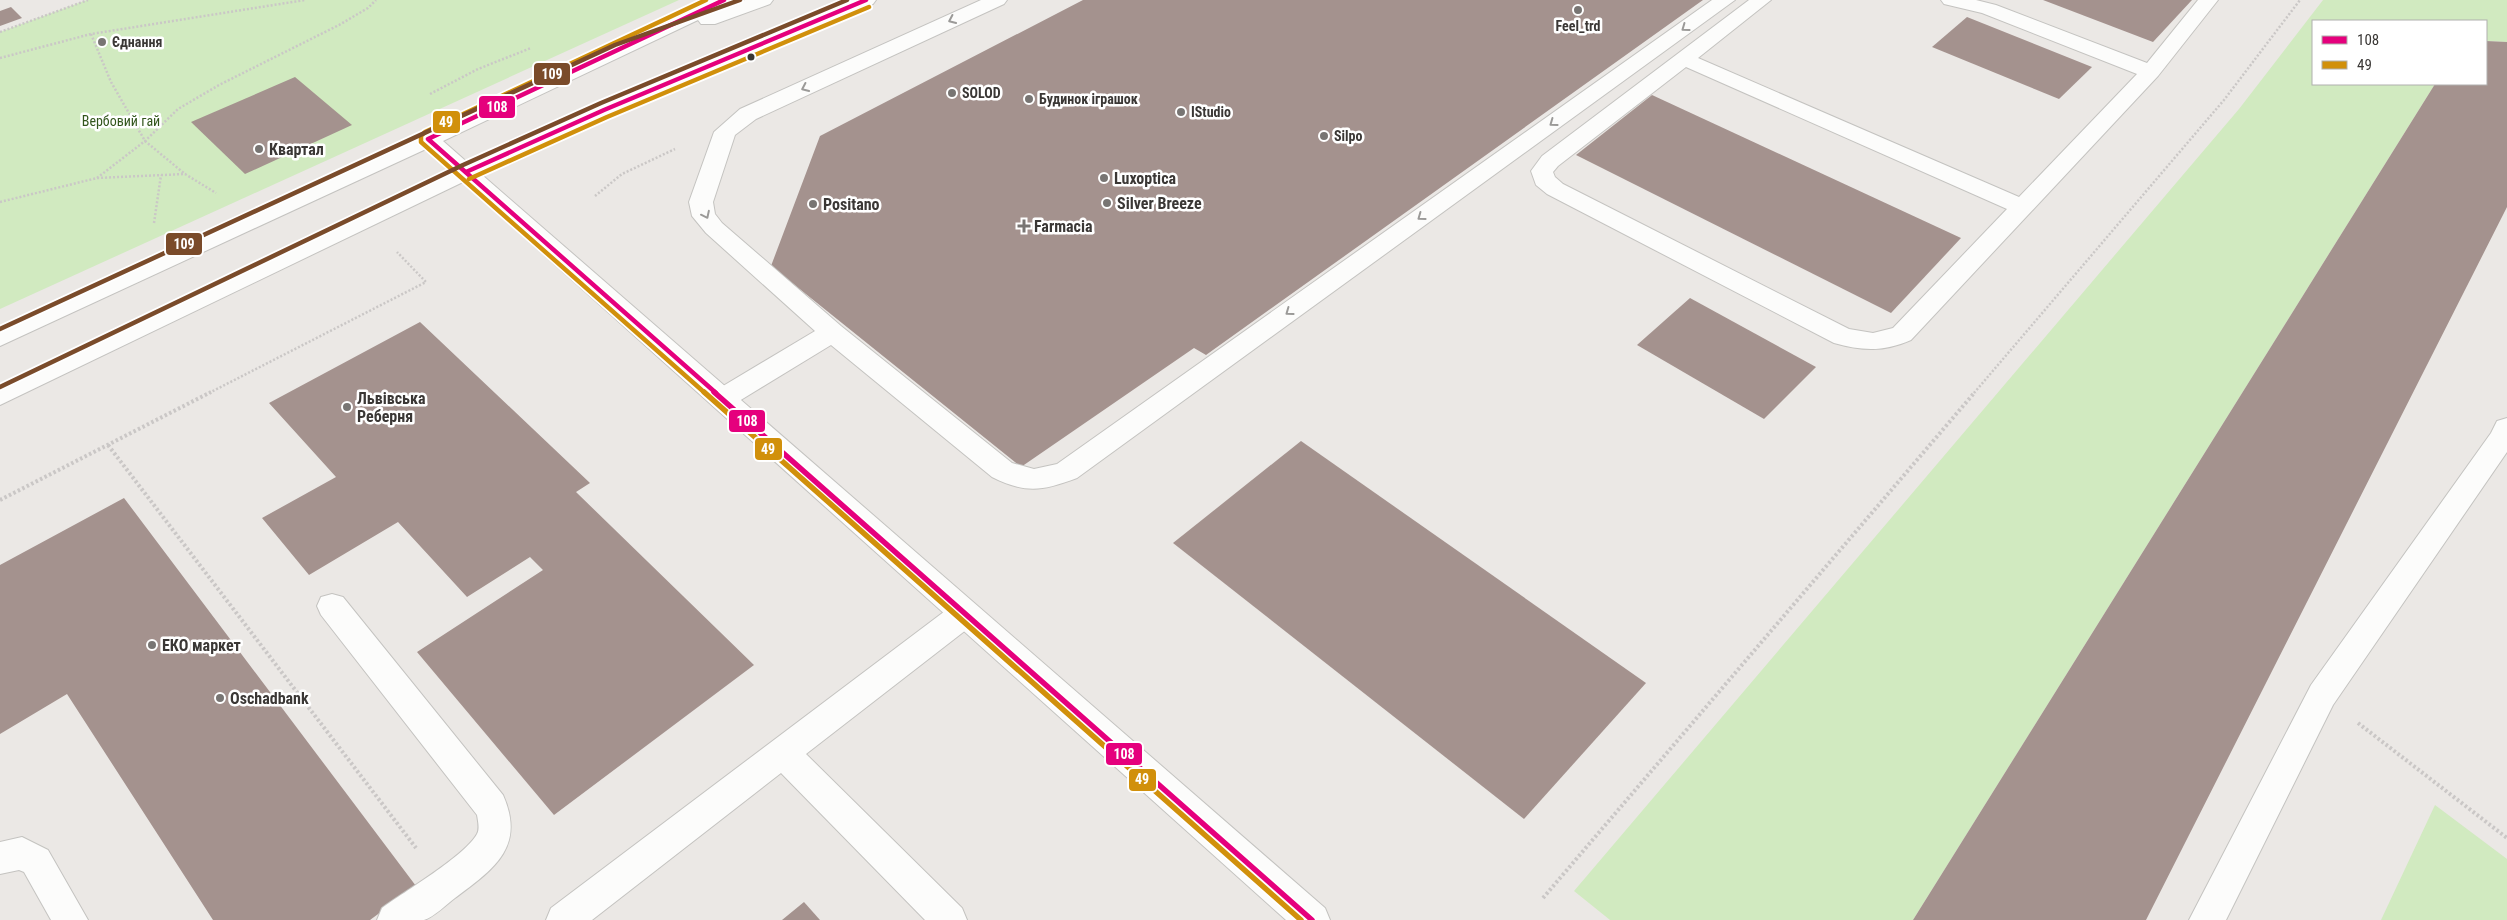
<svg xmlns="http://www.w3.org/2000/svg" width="2507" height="920" viewBox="0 0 2507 920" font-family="'Roboto Condensed',sans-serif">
	<rect width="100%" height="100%" fill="#ebe8e5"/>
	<g fill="#d1eac0">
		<polygon points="87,0 679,0 0,309 0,32"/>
		<polygon points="2323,0 2507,0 2507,42 2486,41 2486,21 2313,21 2313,84 2435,84 1913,920 1610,920 1574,891 2239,109"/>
		<polygon points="2435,805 2507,859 2507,920 2381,920"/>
	</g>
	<g fill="#a4928e">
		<polygon points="1083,0 1703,0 1206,355 1194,348 1021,467 771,266 820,136"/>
		<polygon points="2043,0 2192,0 2153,42"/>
		<polygon points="11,7 22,18 0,26 0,11"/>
		<polygon points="1967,17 2092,67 2059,99 1932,47"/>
		<polygon points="2486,41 2507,42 2507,207 2146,920 1913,920 2435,84 2486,84"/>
		<polygon points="295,77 352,125 245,174 191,122"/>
		<polygon points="1652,95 1961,238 1891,313 1576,155"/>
		<polygon points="1690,298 1816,367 1764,419 1637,345"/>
		<polygon points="420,322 590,483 576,492 754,665 554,815 417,652 543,570 530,557 467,597 398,522 309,575 262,518 336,477 269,403"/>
		<polygon points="1301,441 1646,683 1524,819 1173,543"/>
		<polygon points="124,498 416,886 370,920 213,920 67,694 0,734 0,565"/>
		<polygon points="804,902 820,920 782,920"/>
	</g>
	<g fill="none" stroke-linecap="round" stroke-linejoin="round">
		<defs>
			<g id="lane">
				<path d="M 981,0 L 1007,0 L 1004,4 L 756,119 L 735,135 L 713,202 L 715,214 L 722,223 L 841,326 L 1012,463 L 1034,469 L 1057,464 L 1712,0 L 1735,0 L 1077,478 C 1042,491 1026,494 992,477 L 831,345 L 731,406 L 722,409 L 713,406 L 709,399 L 713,392 L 815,331 L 706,233 L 692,216 L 689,202 L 714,132 L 740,109 Z"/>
				<path d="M 1749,0 L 1771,0 L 1698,58 L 2019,197 L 2137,74 L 1982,13 L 1944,4 L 1941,0 L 1976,0 L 1996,5 L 2147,63 L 2198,0 L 2218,0 L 2158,76 L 1911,340 C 1884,352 1862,351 1834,343 L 1547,194 L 1536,185 L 1531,171 L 1542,156 ZM 1686,67 L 2007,209 L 1893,328 L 1873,333 L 1849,329 L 1563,184 L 1555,177 L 1553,172 L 1558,166 Z"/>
				<polygon points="2507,418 2507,452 2333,705 2226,920 2189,920 2311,685 2491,433 2497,421"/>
				<path d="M 332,594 L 343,597 L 503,795 C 526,847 494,869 455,898 C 447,904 434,917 424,920 C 410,920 391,920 377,920 L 382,908 C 404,892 466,855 477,834 C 480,829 478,821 477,815 L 321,615 L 317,606 L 321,597 Z"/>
				<polygon points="964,602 975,605 979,614 975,623 806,754 962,908 967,920 925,920 781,773 592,920 546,920 551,908 953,605"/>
				<polygon points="22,837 48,850 88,920 51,920 24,872 19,870 0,874 0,842"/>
			</g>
			<polygon id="secondary" points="709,0 734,0 725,7 745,0 773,0 770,4 715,24 701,24 698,20 443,141 468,163 596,105 849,0 876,0 873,4 612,115 481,174 1325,908 1330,920 1286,920 463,182 0,405 0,384 450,171 426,149 0,346 0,327 611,48"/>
		</defs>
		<use href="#lane" stroke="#c4c3c0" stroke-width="2"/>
		<use href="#secondary" stroke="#c4c3c0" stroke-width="2"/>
		<g stroke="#cac7c6" stroke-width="2.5" stroke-dasharray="2 2" stroke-linecap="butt">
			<polyline points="0,32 88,0"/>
			<polyline points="91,34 111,82 145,141 185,174"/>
			<polyline points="0,58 91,34 305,0"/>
			<polyline points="430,94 478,69 531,48"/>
			<polyline points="97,178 145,141 178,109 219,85 339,25 368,8 376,0"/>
			<polyline points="595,196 622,174 675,149"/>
			<polyline points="0,202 97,178 185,174 216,193"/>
			<polyline points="154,223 161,175"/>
			<polyline points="209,393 426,282 397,252"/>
			<polyline points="1974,393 2224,100 2300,0"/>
		</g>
		<g stroke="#cac7c6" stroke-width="4" stroke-dasharray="2.5 2.5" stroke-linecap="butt">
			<polyline points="108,445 416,848"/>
			<polyline points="0,500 211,392"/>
			<polyline points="2358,723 2507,838"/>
			<polyline points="1543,898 1975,392"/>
		</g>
		<use href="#lane" fill="#fcfcfb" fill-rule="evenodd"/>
		<use href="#secondary" fill="#fcfcfb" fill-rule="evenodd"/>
		<defs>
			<g id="bus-1-far1">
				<polyline points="466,172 604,110 866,0"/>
				<polyline points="716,393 428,139 724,0"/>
			</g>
			<polyline id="bus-1" points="714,392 1312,920"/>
			<g id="bus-2-far1">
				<polyline points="469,179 607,117 869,7"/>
				<polyline points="705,393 421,142 421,136 425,132 706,0"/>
			</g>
			<polyline id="bus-2" points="704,392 1301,920"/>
			<g id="bus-3">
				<polyline points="0,329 615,45 740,0"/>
				<polyline points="0,387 463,165 601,103 847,0"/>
			</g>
		</defs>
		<use href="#bus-1-far1" stroke="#fff" stroke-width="8"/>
		<use href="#bus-1" stroke="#fff" stroke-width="9"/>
		<use href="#bus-2-far1" stroke="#fff" stroke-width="8"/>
		<use href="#bus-2" stroke="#fff" stroke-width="9"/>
		<use href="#bus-3" stroke="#fff" stroke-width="8"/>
		<use href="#bus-1-far1" stroke="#e5007d" stroke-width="4.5"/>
		<use href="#bus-1" stroke="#e5007d" stroke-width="5.5"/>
		<use href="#bus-2-far1" stroke="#d1900b" stroke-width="4.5"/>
		<use href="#bus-2" stroke="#d1900b" stroke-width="5.5"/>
		<use href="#bus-3" stroke="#7a4b2a" stroke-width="4.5"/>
	</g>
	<defs><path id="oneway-chevron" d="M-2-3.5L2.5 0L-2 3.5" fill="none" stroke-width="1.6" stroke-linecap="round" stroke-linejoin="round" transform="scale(1.25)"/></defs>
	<g stroke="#9b9a98">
		<use href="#oneway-chevron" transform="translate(952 20) rotate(155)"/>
		<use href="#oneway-chevron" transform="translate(1685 28) rotate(144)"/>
		<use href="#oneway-chevron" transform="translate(805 88) rotate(155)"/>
		<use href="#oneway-chevron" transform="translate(1553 123) rotate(144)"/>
		<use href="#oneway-chevron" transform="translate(706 215) rotate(64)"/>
		<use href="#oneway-chevron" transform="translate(1421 217) rotate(144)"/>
		<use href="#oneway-chevron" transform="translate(1289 312) rotate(144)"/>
	</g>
	<g fill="#787573" stroke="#fff" stroke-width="2">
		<circle cx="1578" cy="10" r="5"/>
		<circle cx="102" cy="42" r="5"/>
		<circle cx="952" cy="93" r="5"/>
		<circle cx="1029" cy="99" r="5"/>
		<circle cx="1181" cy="112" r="5"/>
		<circle cx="1324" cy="136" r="5"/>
		<circle cx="259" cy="149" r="5"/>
		<circle cx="1104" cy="178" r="5"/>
		<circle cx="1107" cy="203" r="5"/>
		<circle cx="813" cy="204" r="5"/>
		<path d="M1021.5 218.5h5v5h5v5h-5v5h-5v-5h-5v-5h5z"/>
		<circle cx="347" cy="407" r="5"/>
		<circle cx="152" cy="645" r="5"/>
		<circle cx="220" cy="698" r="5"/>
	</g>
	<circle fill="#3a3735" stroke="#fff" stroke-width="2" cx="751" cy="57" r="4.5"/>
	<g text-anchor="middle" stroke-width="5" stroke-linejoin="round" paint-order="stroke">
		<g font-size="14" font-weight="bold" fill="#3a3735" stroke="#fff" text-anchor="start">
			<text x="1578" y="31" text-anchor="middle">Feel_trd</text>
			<text x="112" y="47">Єднання</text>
			<text x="962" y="98">SOLOD</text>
			<text x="1039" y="104">Будинок іграшок</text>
			<text x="1191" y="117">IStudio</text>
			<text x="1334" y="141">Silpo</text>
		</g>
		<g font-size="14" fill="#33561d" stroke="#fff">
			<text x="121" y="126">Вербовий гай</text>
		</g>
		<g font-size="16" font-weight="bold" fill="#3a3735" stroke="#fff" text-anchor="start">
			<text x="269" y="155">Квартал</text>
			<text x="1114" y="184">Luxoptica</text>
			<text x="1117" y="209">Silver Breeze</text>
			<text x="823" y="210">Positano</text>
			<text x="1034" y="232">Farmacia</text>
			<text x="357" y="404">Львівська<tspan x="357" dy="18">Реберня</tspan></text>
			<text x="162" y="651">ЕКО маркет</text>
			<text x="230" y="704">Oschadbank</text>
		</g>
	</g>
	<g stroke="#fff" stroke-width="2">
		<rect x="533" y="62" width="38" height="24" rx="5" fill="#7a4b2a"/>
		<rect x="478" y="95" width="38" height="24" rx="5" fill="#e5007d"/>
		<rect x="432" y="110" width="29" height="24" rx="5" fill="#d1900b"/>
		<rect x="165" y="232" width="38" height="24" rx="5" fill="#7a4b2a"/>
		<rect x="728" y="409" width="38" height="24" rx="5" fill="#e5007d"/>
		<rect x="754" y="437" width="29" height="24" rx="5" fill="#d1900b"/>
		<rect x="1105" y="742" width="38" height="24" rx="5" fill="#e5007d"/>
		<rect x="1128" y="768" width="29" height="24" rx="5" fill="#d1900b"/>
	</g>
	<g font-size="14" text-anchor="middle" font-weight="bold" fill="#fff">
		<text x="552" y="79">109</text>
		<text x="497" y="112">108</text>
		<text x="446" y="127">49</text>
		<text x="184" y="249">109</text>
		<text x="747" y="426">108</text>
		<text x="768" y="454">49</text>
		<text x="1124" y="759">108</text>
		<text x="1142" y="784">49</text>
	</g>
	<rect x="2312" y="20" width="175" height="65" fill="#ffffff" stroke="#b0afae"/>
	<rect x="2322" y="36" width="25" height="8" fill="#e5007d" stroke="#b0afae"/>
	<text x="2357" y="45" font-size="15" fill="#3a3735">108</text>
	<rect x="2322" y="61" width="25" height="8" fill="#d1900b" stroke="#b0afae"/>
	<text x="2357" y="70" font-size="15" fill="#3a3735">49</text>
</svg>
